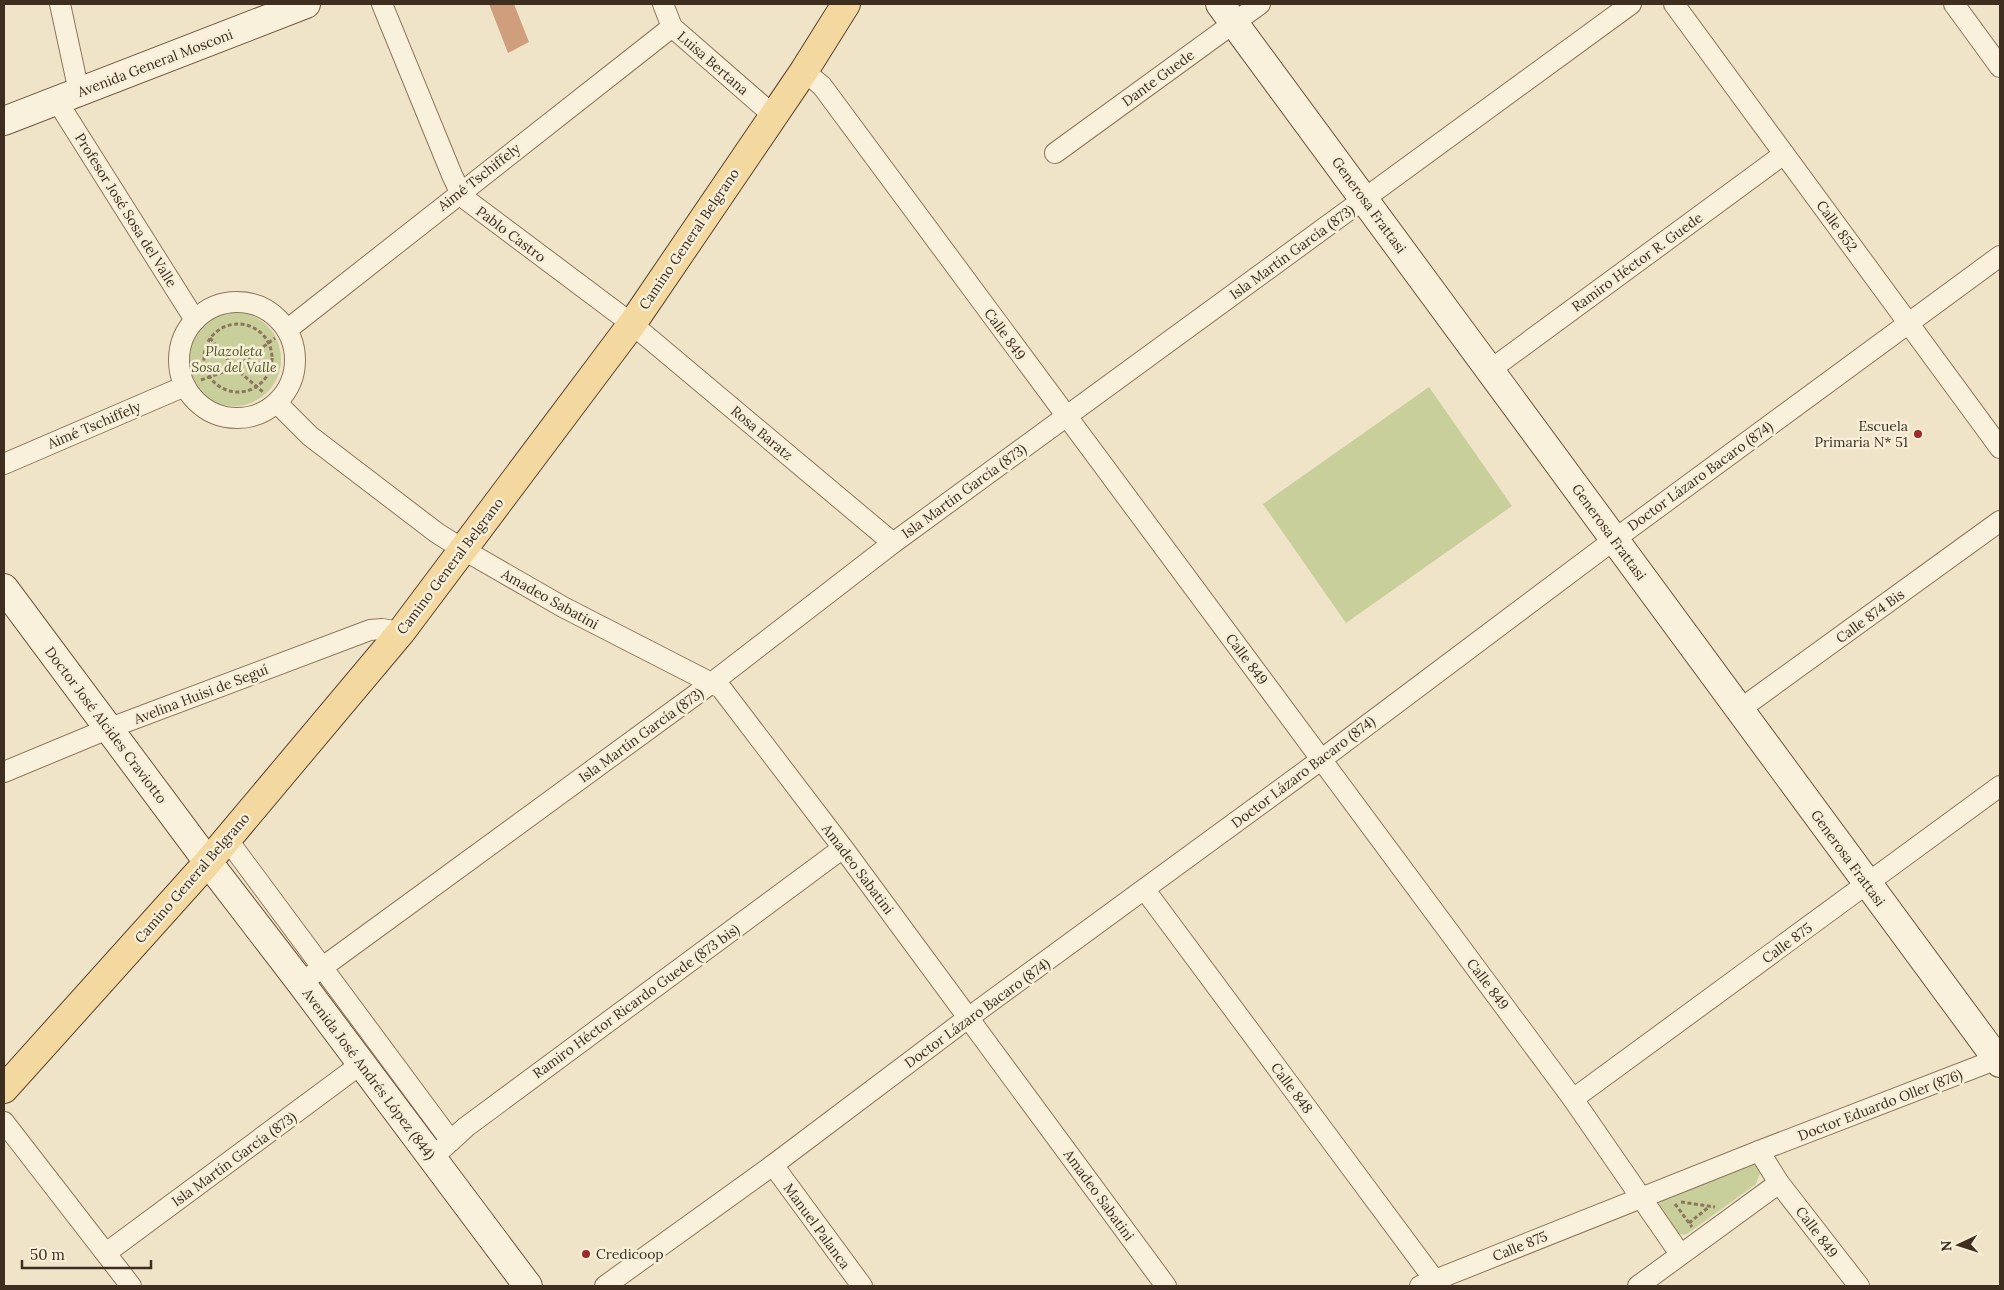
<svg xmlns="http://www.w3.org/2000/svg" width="2004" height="1290" viewBox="0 0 2004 1290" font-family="Lora,serif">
	<rect width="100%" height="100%" fill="#f0e4c8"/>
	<g fill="#c9cf9b">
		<circle cx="234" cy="359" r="47"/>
		<polygon points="1429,387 1512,506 1346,623 1263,504"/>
		<path d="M 1754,1162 L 1760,1173 L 1756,1184 L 1687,1234 C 1675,1239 1665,1217 1658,1208 L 1660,1201 L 1665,1196 Z"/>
	</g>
	<polygon fill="#cf9f7d" points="489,4 514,4 529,42 508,53"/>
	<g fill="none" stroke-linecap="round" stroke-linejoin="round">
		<defs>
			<g id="street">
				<polyline points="60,4 79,92"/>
				<polyline points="382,4 452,175 460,192 468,201 632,324 893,543"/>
				<polyline points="663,4 672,27 773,115"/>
				<polyline points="1674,4 2000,448"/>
				<polyline points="1954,4 2000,67"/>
				<polyline points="804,71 822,86 1573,1099 1680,1254"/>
				<polyline points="57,101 195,320"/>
				<polyline points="1055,153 1260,4"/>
				<circle cx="237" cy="360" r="58"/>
				<polyline points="288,329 672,27"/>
				<polyline points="1490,370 1784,154"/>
				<polyline points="277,403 310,436 437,533 464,550 563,607 721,688 843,848 1166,1286"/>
				<polyline points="4,464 185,386"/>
				<polyline points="1739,710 2000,521"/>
				<polyline points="4,772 110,728 370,630 382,629 401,632"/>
				<polyline points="227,839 451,1141"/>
				<polyline points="1145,890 1439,1286"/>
				<polyline points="301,983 713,682 893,543 1631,4"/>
				<polyline points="1573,1099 2000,786"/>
				<polyline points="4,1122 131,1286"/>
				<polyline points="1759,1151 1779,1183 1859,1286"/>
				<polyline points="432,1158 466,1127 843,848"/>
				<polyline points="773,1165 862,1286"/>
				<polyline points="106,1253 361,1064"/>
				<polyline points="605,1286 773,1165 968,1018 1322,759 1615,539 2000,256"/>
				<polyline points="1420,1286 1759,1151 2000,1058"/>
				<polyline points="1638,1286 1779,1183"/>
			</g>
			<g id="secondary">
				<polyline points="1220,4 2000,1063"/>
				<polyline points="4,121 306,4"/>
				<polyline points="4,588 208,862 301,983 528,1286"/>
			</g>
			<polyline id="primary" points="4,1089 208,862 401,632 632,324 804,71 846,4"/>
		</defs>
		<use href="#street" stroke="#8d765c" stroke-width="22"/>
		<use href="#secondary" stroke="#6f573f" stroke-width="30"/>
		<use href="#primary" stroke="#5b4430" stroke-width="30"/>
		<g stroke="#8d765c" stroke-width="3" stroke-dasharray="4 2.5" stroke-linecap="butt">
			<circle cx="238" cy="358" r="34"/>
			<polyline points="210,338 235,368 263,392"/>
			<polyline points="201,380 235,368 275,338"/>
			<polyline points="1681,1202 1715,1207"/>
			<polyline points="1675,1204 1692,1227"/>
			<polyline points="1689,1223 1710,1206"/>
		</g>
		<use href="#street" stroke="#faf1dc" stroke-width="20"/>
		<use href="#secondary" stroke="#faf1dc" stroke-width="28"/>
		<use href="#primary" stroke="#f3d9a0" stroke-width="28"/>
	</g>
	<g fill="#9e2a2b" stroke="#f7eed8" stroke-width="2">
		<circle cx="1918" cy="434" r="5"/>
		<circle cx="586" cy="1254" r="5"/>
	</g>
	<g text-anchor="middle" stroke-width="5" stroke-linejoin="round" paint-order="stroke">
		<g font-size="14" fill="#3d2e20" stroke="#f7eed8">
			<text transform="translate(155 63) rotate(-21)" y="5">Avenida General Mosconi</text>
			<text transform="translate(713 63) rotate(41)" y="5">Luisa Bertana</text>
			<text transform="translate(1158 78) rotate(-36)" y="5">Dante Guede</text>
			<text transform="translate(479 177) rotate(-38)" y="5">Aimé Tschiffely</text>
			<text transform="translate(1369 205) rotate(54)" y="5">Generosa Frattasi</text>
			<text transform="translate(126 210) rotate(58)" y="5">Profesor José Sosa del Valle</text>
			<text transform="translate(1837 226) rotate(54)" y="5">Calle 852</text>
			<text transform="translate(511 234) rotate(37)" y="5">Pablo Castro</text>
			<text transform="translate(689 239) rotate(-56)" y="5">Camino General Belgrano</text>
			<text transform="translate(1292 252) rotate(-36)" y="5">Isla Martín García (873)</text>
			<text transform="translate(1637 262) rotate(-36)" y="5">Ramiro Héctor R. Guede</text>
			<text transform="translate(1005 334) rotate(54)" y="5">Calle 849</text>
			<text transform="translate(94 425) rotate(-23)" y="5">Aimé Tschiffely</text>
			<text transform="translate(762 433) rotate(40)" y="5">Rosa Baratz</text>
			<text transform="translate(1700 476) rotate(-36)" y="5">Doctor Lázaro Bacaro (874)</text>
			<text transform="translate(964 491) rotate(-36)" y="5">Isla Martín García (873)</text>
			<text transform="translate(1609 532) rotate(54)" y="5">Generosa Frattasi</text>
			<text transform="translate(450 566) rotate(-53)" y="5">Camino General Belgrano</text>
			<text transform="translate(550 599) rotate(29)" y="5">Amadeo Sabatini</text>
			<text transform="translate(1870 616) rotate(-36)" y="5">Calle 874 Bis</text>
			<text transform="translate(1247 659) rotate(53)" y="5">Calle 849</text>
			<text transform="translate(201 694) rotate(-21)" y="5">Avelina Huisi de Seguí</text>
			<text transform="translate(106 725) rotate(53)" y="5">Doctor José Alcides Craviotto</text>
			<text transform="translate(641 735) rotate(-36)" y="5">Isla Martín García (873)</text>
			<text transform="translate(1303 772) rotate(-37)" y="5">Doctor Lázaro Bacaro (874)</text>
			<text transform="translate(1848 858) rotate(54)" y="5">Generosa Frattasi</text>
			<text transform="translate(858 869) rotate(53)" y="5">Amadeo Sabatini</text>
			<text transform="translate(192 878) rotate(-49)" y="5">Camino General Belgrano</text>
			<text transform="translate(1787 943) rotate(-36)" y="5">Calle 875</text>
			<text transform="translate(1488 984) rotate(53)" y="5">Calle 849</text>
			<text transform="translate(636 1001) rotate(-36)" y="5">Ramiro Héctor Ricardo Guede (873 bis)</text>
			<text transform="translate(977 1013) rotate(-36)" y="5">Doctor Lázaro Bacaro (874)</text>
			<text transform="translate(369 1074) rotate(53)" y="5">Avenida José Andrés López (844)</text>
			<text transform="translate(1292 1088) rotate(53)" y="5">Calle 848</text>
			<text transform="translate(1880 1105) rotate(-21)" y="5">Doctor Eduardo Oller (876)</text>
			<text transform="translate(234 1159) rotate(-36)" y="5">Isla Martín García (873)</text>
			<text transform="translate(1099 1195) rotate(54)" y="5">Amadeo Sabatini</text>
			<text transform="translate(817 1226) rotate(54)" y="5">Manuel Palanca</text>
			<text transform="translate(1817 1232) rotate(53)" y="5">Calle 849</text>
			<text transform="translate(1520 1246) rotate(-22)" y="5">Calle 875</text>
		</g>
		<g font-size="14" font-style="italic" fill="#4d5a26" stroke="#f7eed8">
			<text x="234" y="356">Plazoleta<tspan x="234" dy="16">Sosa del Valle</tspan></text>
		</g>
		<g font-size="14" fill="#3d2e20" stroke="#f7eed8" text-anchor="end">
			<text x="1908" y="431">Escuela<tspan x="1908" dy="16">Primaria N* 51</tspan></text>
			<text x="596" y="1259" text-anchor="start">Credicoop</text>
		</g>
	</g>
	<rect width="2004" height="1290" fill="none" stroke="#3d2e20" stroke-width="10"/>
	<g transform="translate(1959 1245) rotate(266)" stroke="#f7eed8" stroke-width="4" paint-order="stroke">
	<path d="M0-4L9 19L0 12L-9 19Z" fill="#3d2e20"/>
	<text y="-8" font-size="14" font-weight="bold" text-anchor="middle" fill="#3d2e20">N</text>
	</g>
	<path d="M22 1260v8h129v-8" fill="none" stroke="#3d2e20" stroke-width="2.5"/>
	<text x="30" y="1260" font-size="15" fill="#3d2e20" stroke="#f7eed8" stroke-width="4" paint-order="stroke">50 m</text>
</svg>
